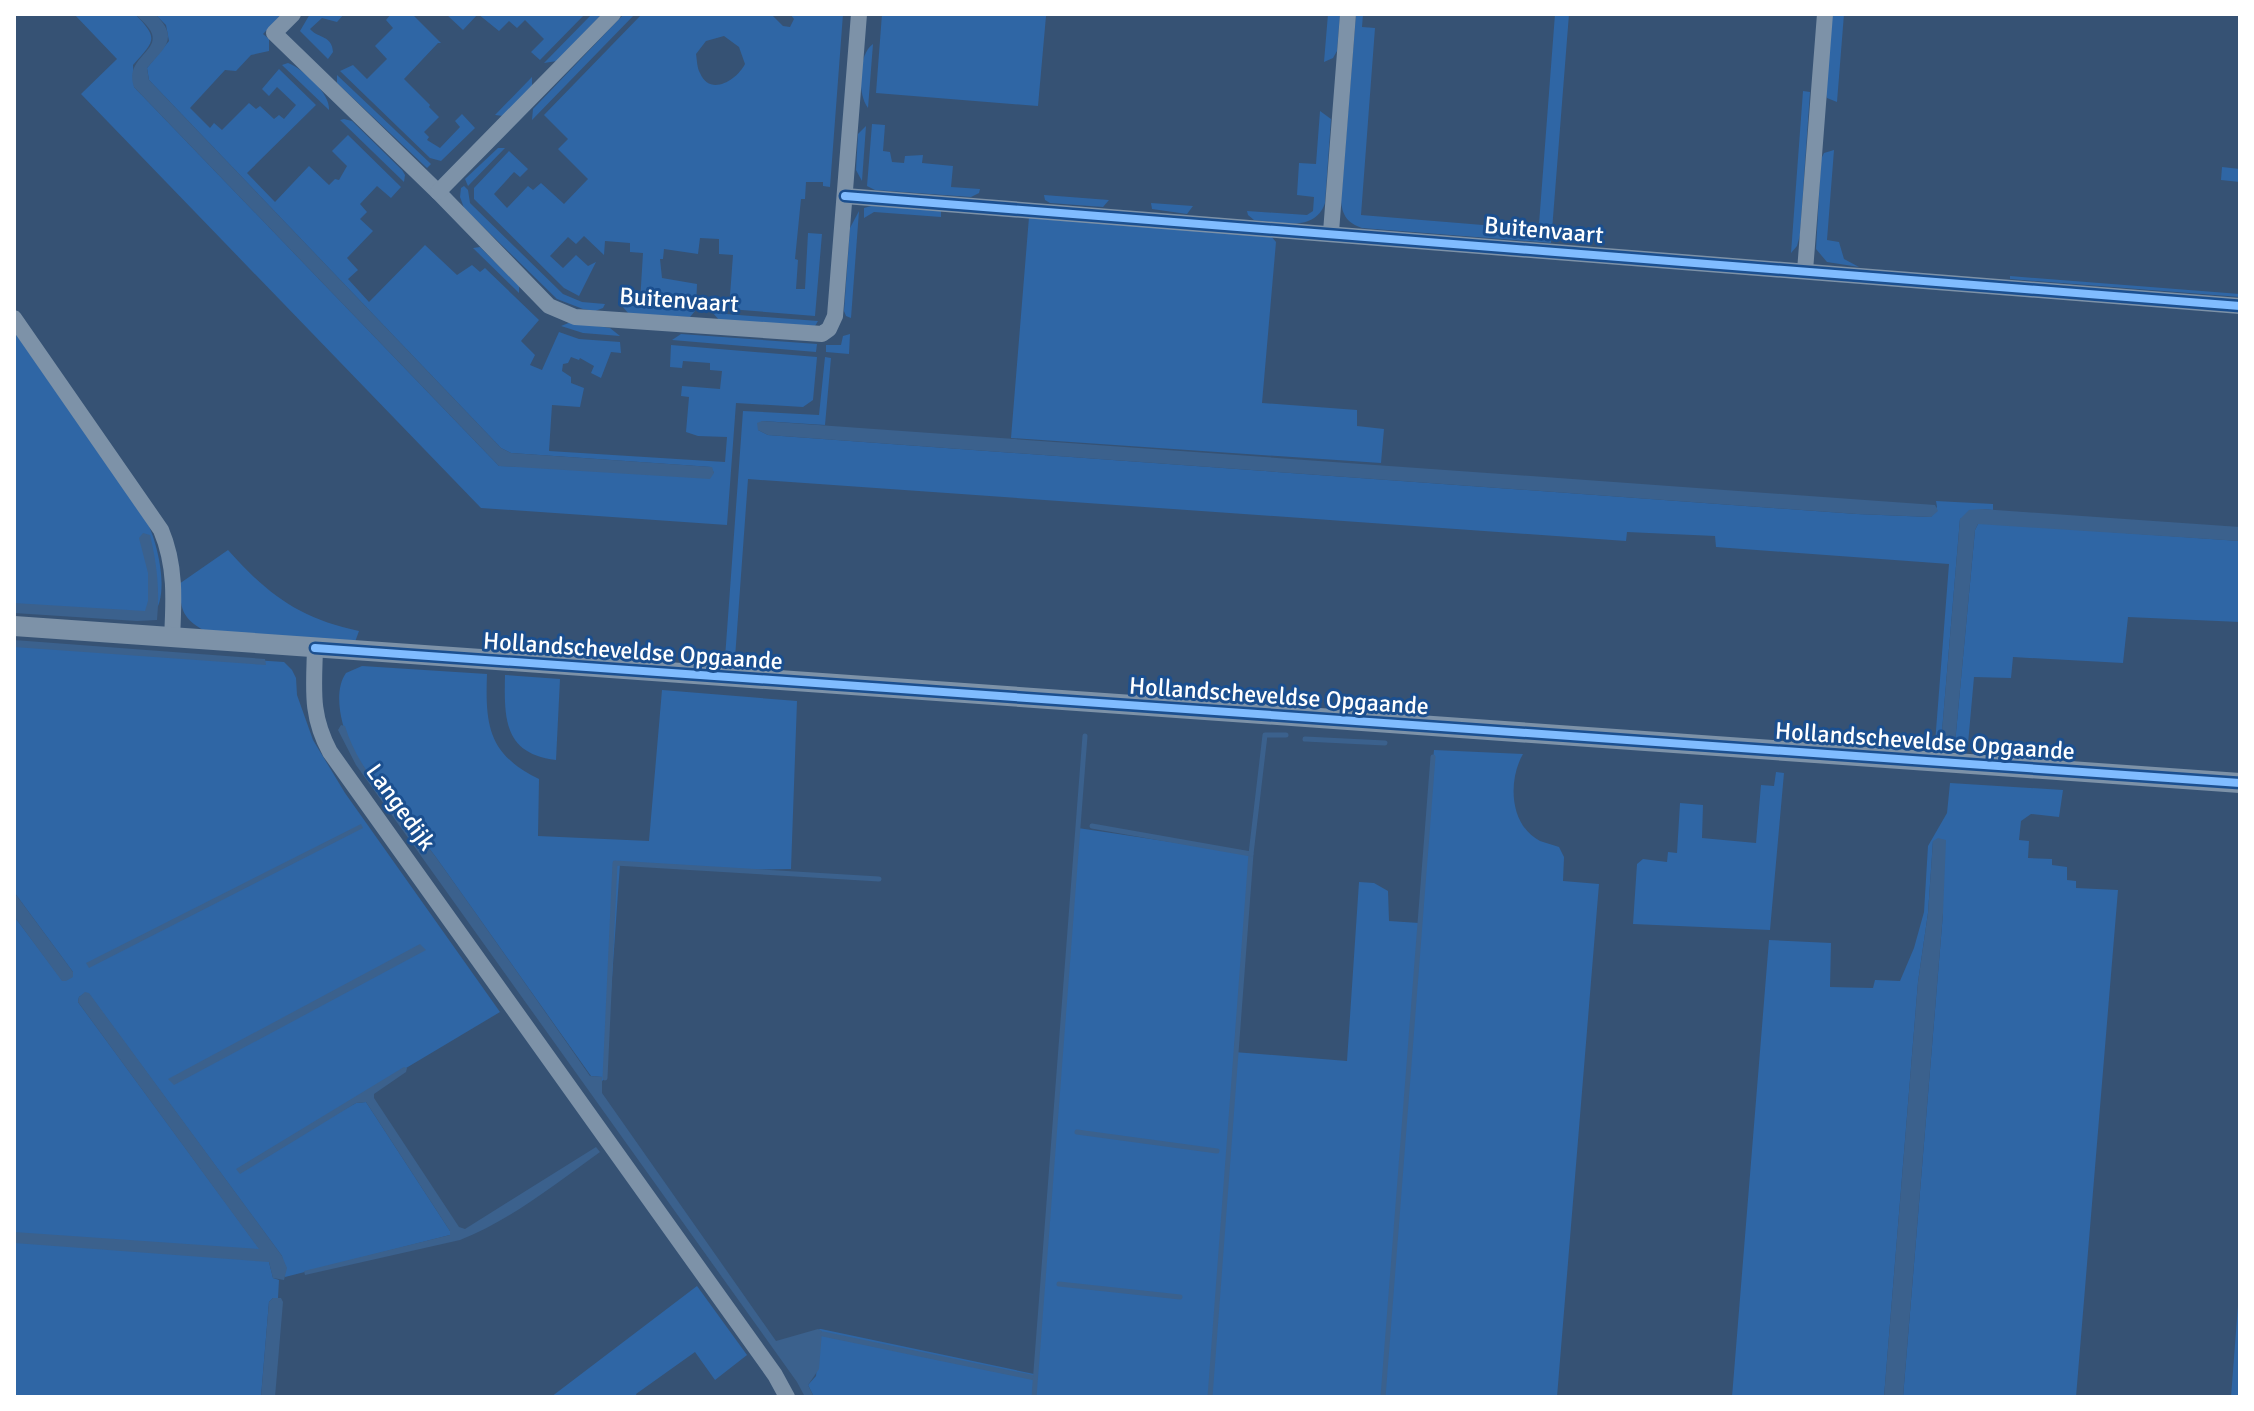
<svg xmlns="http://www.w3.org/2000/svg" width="2254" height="1411" viewBox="0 0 2254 1411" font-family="Signika,sans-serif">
	<rect width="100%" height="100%" fill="#365274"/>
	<g fill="#2f66a5" fill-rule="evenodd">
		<path d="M 74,14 L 135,14 C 159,39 155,40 133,65 L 134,87 L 499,466 L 714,473 L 711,467 L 511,453 L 501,448 L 149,80 L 147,68 L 169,41 L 166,25 L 155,14 L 282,14 L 263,34 L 269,39 L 269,51 L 251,55 L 236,71 L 225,70 L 190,108 L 210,128 L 214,123 L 222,130 L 249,103 L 256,109 L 260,106 L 274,119 L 279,115 L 284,119 L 296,105 L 277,87 L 269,96 L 262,89 L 279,69 L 316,105 L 247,173 L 275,202 L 309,166 L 329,185 L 335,179 L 339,180 L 347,166 L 332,151 L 348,135 L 401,187 L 391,198 L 377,186 L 360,204 L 367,212 L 360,219 L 373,231 L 347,258 L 358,270 L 348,279 L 369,302 L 425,245 L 457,275 L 472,265 L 480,272 L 485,268 L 539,320 L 521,341 L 535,355 L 530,365 L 542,370 L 559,332 L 579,339 L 620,342 L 621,353 L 611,352 L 601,378 L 591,373 L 594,366 L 580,358 L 579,360 L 571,357 L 568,363 L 563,364 L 562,371 L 571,377 L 571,383 L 584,388 L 580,407 L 552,405 L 549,451 L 725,462 L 727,437 L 698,436 L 686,432 L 689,397 L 681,396 L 682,386 L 720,389 L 722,371 L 710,370 L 710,363 L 683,361 L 682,368 L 670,367 L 671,345 L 817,357 L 813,400 L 803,407 L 736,403 L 727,525 L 481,508 L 81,94 L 117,59 Z"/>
		<path d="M 310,14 L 344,14 L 337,22 L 322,18 L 310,29 C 319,39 332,35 333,52 L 328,59 L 300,31 Z"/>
		<polygon points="391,14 412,14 441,43 438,43 404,79 430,105 429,107 439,117 424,132 429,137 427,140 440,148 460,127 455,121 462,114 475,128 441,161 430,158 340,71 353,65 367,79 387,59 375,46 393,28 386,20"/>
		<polygon points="446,14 585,14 540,60 531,52 544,39 525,20 517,28 509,21 499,31 478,14 463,30"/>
		<polygon points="592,14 602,14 557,61 544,63"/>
		<polygon points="624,14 635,14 532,120 533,109"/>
		<path d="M 642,14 L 771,14 L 783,26 L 790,27 L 794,19 L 790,14 L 843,14 L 830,187 L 823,186 L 823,182 L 806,182 L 805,199 L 801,199 L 795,259 L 798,260 L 796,289 L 805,289 L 808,233 L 822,234 L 815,316 L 729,309 L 733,255 L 719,254 L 719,239 L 700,238 L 698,254 L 664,249 L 663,259 L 660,259 L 662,278 L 697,284 L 696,306 L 640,302 L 643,253 L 630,252 L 630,243 L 605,241 L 604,255 L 584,236 L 576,244 L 568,237 L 550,256 L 563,268 L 576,255 L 588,266 L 596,262 L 579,296 L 564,288 L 474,199 L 474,188 L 509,151 L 528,169 L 520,177 L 514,172 L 494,194 L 507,208 L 528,186 L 533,190 L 541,183 L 564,204 L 588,179 L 558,149 L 568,139 L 544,115 ZM 724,36 L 739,47 L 745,64 C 737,80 710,97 700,73 C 697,68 697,60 696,54 L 706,41 Z"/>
		<polygon points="882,14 1046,16 1038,106 876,93"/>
		<polygon points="1328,14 1340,14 1337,51 1333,58 1324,62"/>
		<path d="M 1356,14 L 1363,14 L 1362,27 L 1375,28 L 1361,215 L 1495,226 L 1497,223 L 1539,224 L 1555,14 L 1569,14 L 1551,243 L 1362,228 C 1348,223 1342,216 1341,200 Z"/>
		<polygon points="1832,14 1844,14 1837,102 1827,98 1826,94"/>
		<path d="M 873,44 L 868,108 C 857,94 858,54 873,44 Z"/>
		<path d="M 288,63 C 303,69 330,93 329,110 L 282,65 Z"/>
		<polygon points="337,75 431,164 427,168 337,83"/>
		<polygon points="532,77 532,87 503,116 495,115"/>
		<polygon points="1803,91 1810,92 1800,235 1797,246 1791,253"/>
		<path d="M 1320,111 L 1331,119 L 1325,203 C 1315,233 1279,222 1254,220 L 1248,215 L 1247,211 L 1307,215 L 1313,211 L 1314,197 L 1297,195 L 1299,163 L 1316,164 Z"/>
		<polygon points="344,119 352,121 402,170 405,175 404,182 340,120"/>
		<polygon points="872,124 885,125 883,151 890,152 892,162 904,163 905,156 923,155 922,163 953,166 951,187 980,189 979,193 971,197 875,190 867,186"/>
		<polygon points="866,126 862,181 856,170 858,134"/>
		<polygon points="498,148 505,148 468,186 465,179"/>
		<polygon points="1834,150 1827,240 1839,242 1844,259 1859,267 1827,262 1816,249 1821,159 1824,153"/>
		<polygon points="2222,167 2240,169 2240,182 2221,180"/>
		<polygon points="464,186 468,190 470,203 563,294 582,302 605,304 603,308 595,311 583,309 557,299 464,208 460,197 461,188"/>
		<polygon points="1044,195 1109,200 1103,207 1050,203 1045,200"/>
		<polygon points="1151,203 1193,206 1187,214 1152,209"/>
		<polygon points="871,206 941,210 941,217 874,212 864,218 864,208"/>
		<polygon points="859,211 851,318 846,316 844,311 850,228"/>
		<polygon points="1029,217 1271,236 1276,242 1262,403 1357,410 1357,426 1384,429 1381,463 1011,438"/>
		<polygon points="480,247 519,286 519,293 473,248"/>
		<polygon points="2010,276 2240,294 2240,297 2010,279"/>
		<polygon points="621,305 695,311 690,317 629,314"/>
		<polygon points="713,313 818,321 815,326 719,320"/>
		<polygon points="571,322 610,328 620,336 583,333 561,326"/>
		<path d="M 14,331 L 148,524 C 158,545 170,596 153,614 L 14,606 Z"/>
		<polygon points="681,334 817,344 816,352 672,340"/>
		<polygon points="850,334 849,354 826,352 826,345 841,345 843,336"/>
		<polygon points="825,357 831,358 825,425 762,421 758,430 768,435 1857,514 1931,517 1937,507 1936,501 1993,504 1993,510 1982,509 1960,519 1941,743 1935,743 1949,564 1716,547 1715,536 1627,532 1626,541 748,479 735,658 725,658 743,411 819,415"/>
		<polygon points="1983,523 2240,541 2240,622 2128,617 2123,663 2013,657 2011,678 1974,677 1968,744 1955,743 1975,530 1978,524"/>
		<path d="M 228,550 C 267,594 300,619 359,631 L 355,642 L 203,630 C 181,617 181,608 179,584 Z"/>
		<polygon points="14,644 284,662 292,670 296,678 297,695 313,740 345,793 500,1012 237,1169 356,1103 366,1102 450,1231 450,1235 285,1277 282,1256 89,994 85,993 79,997 78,1002 269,1262 273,1278 279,1280 278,1298 273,1298 269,1302 261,1397 14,1397 14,916 62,980 72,977 73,972 14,892"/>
		<path d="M 362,666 L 487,674 C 485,726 489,755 539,779 L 538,836 L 649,841 L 662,690 L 797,701 L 791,869 L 733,870 L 620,864 L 605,1078 L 602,1081 L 602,1077 L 591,1076 C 539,1003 487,929 435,856 C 407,818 371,786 350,744 C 341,725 333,691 346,673 Z"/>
		<path d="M 505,675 L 560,679 L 556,760 C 504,754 504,719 505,675 Z"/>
		<path d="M 1434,750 L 1523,754 C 1508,780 1509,825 1540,841 C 1546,843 1553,845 1559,847 L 1564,857 L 1563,881 L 1599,884 L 1557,1397 L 814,1397 L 808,1385 L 816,1376 L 820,1330 L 818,1329 L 821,1329 L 1034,1374 L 1078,828 L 1251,854 L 1234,1052 L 1347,1061 L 1359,882 L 1374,883 L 1388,891 L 1389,921 L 1419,923 Z"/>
		<polygon points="1776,772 1784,773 1770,930 1633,924 1637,864 1643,859 1667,862 1668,852 1677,853 1680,803 1703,805 1702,838 1756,843 1761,785 1774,786"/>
		<polygon points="1950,783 2063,790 2059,817 2031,814 2021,821 2019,840 2029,841 2028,858 2052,859 2052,865 2067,867 2067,880 2076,881 2076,888 2118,890 2076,1397 1903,1397 1943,913 1933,841 1928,913 1918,982 1884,1397 1732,1397 1769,940 1831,943 1830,987 1873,988 1875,980 1900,981 1914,948 1924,912 1928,846 1947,813"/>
		<polygon points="2240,1279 2240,1397 2231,1397"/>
		<polygon points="697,1286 747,1355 715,1380 695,1352 636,1394 637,1397 551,1397"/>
	</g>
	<g fill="#3b618d">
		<path d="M 135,14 L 155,14 C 179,38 166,46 147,68 L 149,80 L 501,448 L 511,453 L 712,467 L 714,473 L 710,479 L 499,466 L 134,87 C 124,59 158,52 152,34 C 150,27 140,19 135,14 Z"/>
		<polygon points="762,421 1935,505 1938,511 1931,517 1857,514 768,435 758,430 757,423"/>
		<polygon points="1982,509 2240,527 2240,541 1978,524 1975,530 1955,743 1946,746 1941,743 1960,519 1969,510"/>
		<path d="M 143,533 L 150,535 C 157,564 160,590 157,620 L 137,621 L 14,613 L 14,603 L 145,611 L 148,601 L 148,573 L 139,538 Z"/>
		<polygon points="14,640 265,659 266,665 14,647"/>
		<path d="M 341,725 L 345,726 C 360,777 404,814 435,856 C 487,929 539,1003 590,1076 L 602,1077 L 602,1093 L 776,1341 L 818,1329 L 822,1331 L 819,1369 L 808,1385 L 814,1397 L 805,1397 L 797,1382 L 356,765 L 338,730 Z"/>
		<polygon points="361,824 363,828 89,968 86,963"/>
		<polygon points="1938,838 1946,840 1943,913 1903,1397 1884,1397 1918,982 1928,913 1933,841"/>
		<polygon points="14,892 73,972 73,977 66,981 62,981 14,916"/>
		<polygon points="420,944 426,950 174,1085 168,1079"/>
		<polygon points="85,992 89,993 282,1256 287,1268 284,1280 273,1278 269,1262 14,1243 14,1232 259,1249 78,1002 79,997"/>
		<path d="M 404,1067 L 407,1068 L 406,1072 L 374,1094 L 374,1098 L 459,1227 L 465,1229 L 596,1147 L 600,1152 C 555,1184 511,1220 460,1240 L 305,1275 L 304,1271 L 450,1235 L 450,1231 L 366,1102 L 356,1103 L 240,1174 L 236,1169 Z"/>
		<polygon points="273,1298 281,1298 283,1302 275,1397 261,1397 269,1302"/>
	</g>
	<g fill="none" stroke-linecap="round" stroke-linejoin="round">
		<g stroke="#3b618d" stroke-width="5">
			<polyline points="1305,739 1385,743"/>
			<polyline points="1092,826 1251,854 1210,1397"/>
			<polyline points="1251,854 1265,735 1286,735"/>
			<polyline points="605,1078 615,863 879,879"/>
			<polyline points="1077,1132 1217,1151"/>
			<polyline points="1059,1284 1180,1297"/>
			<polyline points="823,1334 1035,1378"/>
			<polyline points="1034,1397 1085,736"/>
			<polyline points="1383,1397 1433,757"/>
		</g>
		<g stroke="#7d92a8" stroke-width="16">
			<polyline points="293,14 274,33 438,192 549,306 575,317 822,334 829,329 835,316 859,14"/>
			<polyline points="438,192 613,14"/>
			<polyline points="845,196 2240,306"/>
			<polyline points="1331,232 1348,14"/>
			<polyline points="1805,271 1825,14"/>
			<path d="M 14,318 L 161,530 C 176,565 174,601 172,638"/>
			<path d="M 315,648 C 314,689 310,715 330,752 L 775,1375 L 787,1397"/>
		</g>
		<polyline stroke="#7d92a8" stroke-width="20" points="14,626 2240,783"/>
		<defs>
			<g id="cycleway">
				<polyline points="845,196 2240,306"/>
				<polyline points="315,648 2240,783"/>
			</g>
		</defs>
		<use href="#cycleway" stroke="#1b4f8f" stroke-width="13"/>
		<use href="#cycleway" stroke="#80bcff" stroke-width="8"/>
	</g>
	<g text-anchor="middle" stroke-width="6" stroke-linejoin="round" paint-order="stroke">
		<g font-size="24" fill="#fff" stroke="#1b4f8f">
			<text transform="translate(1544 230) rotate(5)" y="8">Buitenvaart</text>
			<text transform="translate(679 300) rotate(4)" y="8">Buitenvaart</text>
			<text transform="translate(633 651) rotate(4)" y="8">Hollandscheveldse Opgaande</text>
			<text transform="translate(1279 696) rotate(4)" y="8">Hollandscheveldse Opgaande</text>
			<text transform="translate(1925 741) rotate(4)" y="8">Hollandscheveldse Opgaande</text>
			<text transform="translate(401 807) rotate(54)" y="8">Langedijk</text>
		</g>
	</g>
	<rect width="2254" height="1411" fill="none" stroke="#ffffff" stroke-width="32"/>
</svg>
